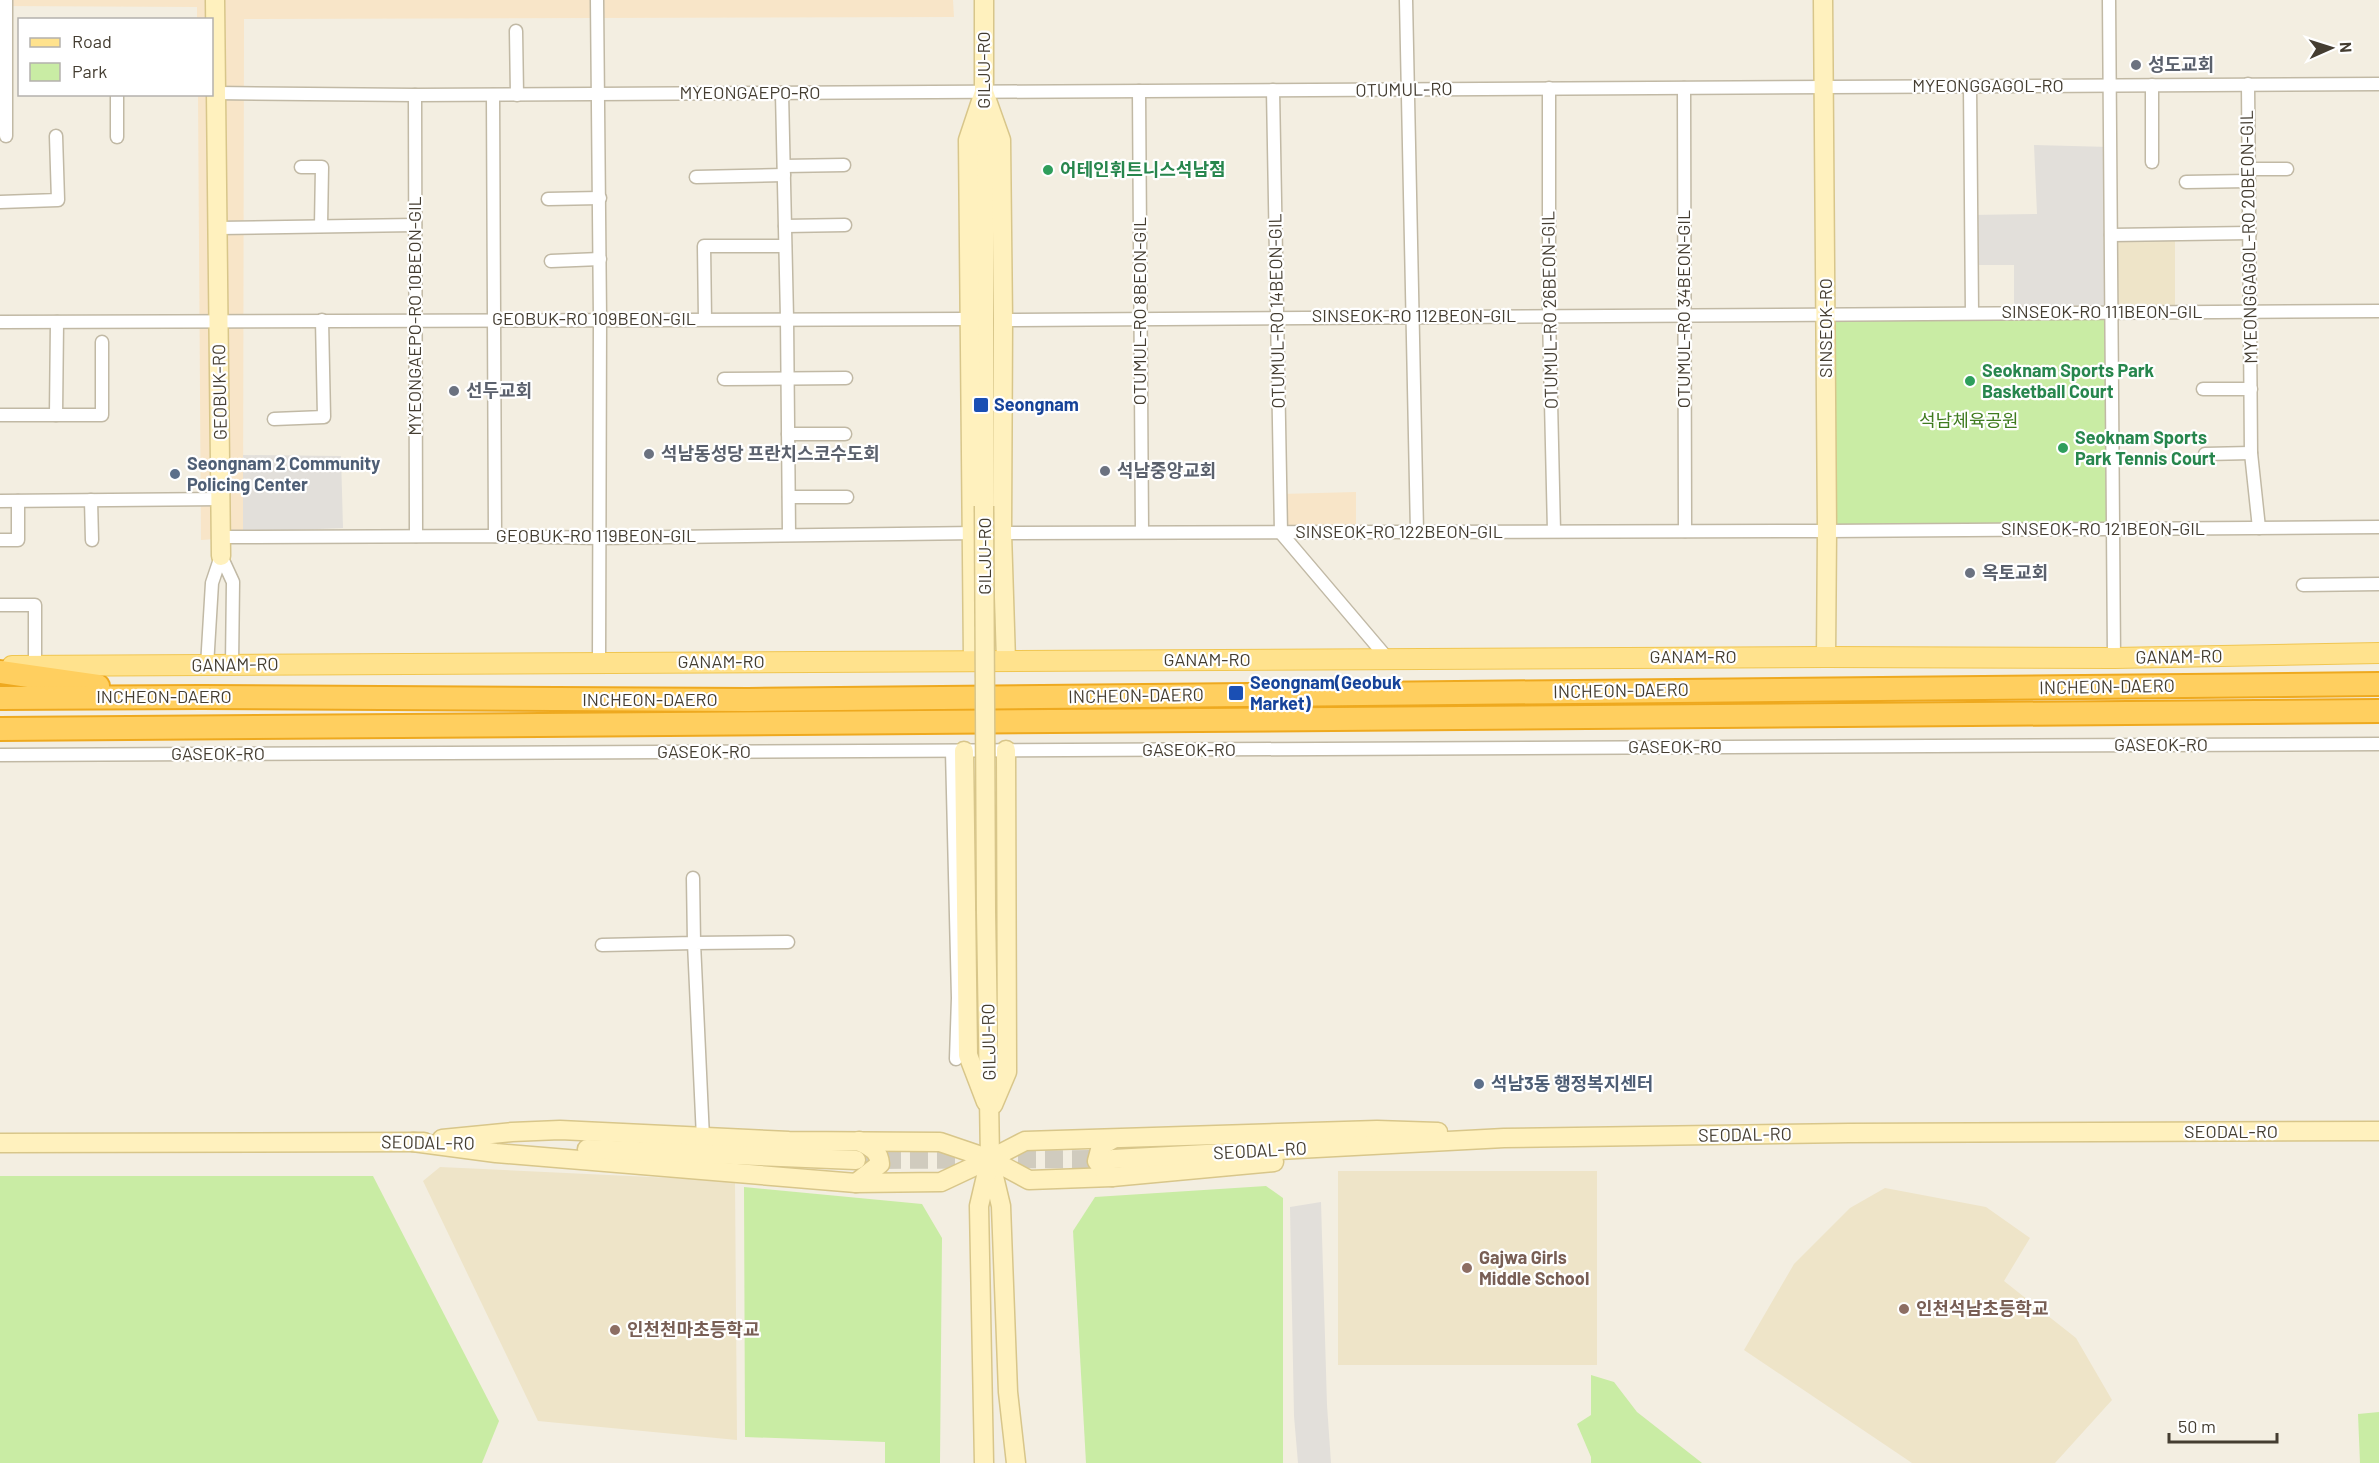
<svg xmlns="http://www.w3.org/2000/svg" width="2379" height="1463" viewBox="0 0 2379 1463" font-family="Barlow,'Noto Sans KR',sans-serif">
	<rect width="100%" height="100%" fill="#f3eee1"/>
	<g fill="#f8e5c8">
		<polygon points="0,0 953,0 954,17 244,19 243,537 201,540 198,95 212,94 212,20 197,19 197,7 0,6"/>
		<polygon points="1356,492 1356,532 1281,533 1281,494"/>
	</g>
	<g fill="#eee4c8">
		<polygon points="2175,234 2175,312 2112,312 2111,235"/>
		<polygon points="440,1167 735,1181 737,1440 538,1421 423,1181"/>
		<rect x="1338" y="1171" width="259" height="194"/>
		<polygon points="1885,1188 1986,1207 2030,1238 2004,1281 2076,1338 2112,1400 2055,1463 1912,1463 1744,1350 1794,1264 1850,1208"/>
	</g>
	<g fill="#c9eca4">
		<polygon points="2112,312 2114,529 1827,531 1826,314"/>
		<polygon points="0,1176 373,1176 499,1421 482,1463 0,1463"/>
		<polygon points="1266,1186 1283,1198 1283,1463 1086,1463 1073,1231 1095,1197"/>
		<polygon points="744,1187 922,1204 942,1238 940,1463 885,1463 885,1442 745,1437"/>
		<polygon points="1591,1375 1614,1382 1637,1412 1702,1463 1591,1463 1591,1457 1577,1424 1591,1415"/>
		<polygon points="2379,1412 2379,1463 2360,1463 2358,1414"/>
	</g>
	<g fill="#e2dfda">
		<polygon points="2034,145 2110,147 2112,312 2014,313 2014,265 1972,265 1971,215 2037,214"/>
		<polygon points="243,455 341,456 343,528 243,532"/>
		<polygon points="1321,1202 1327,1405 1331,1463 1298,1463 1294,1416 1290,1207"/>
	</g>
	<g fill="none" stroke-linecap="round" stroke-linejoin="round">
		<polyline stroke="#d0cbbe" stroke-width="18" stroke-dasharray="18 9" stroke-linecap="butt" points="856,1160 1113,1159"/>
		<defs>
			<g id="street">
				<polyline points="6,0 6,136"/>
				<polyline points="597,0 600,319 599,663"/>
				<polyline points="1406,0 1417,532"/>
				<polyline points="2109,0 2114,658"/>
				<polyline points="516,31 517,95"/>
				<polyline points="2248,84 2251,453 2259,528"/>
				<polyline points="1970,86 1972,313"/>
				<polyline points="1549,88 1549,315 1554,531"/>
				<polyline points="1684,88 1685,531"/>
				<polyline points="1273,90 1281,533 1388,659"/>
				<polyline points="1139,91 1142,532"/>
				<polyline points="216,93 415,95 2379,84"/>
				<polyline points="782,93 787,318 789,534"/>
				<polyline points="415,95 416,536"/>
				<polyline points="493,95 495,536"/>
				<polyline points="117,137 117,94"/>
				<polyline points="2152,162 2152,85"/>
				<polyline points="784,166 844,165"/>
				<polyline points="301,167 322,167 321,226"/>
				<polyline points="2249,169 2287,169"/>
				<polyline points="696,177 784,175"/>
				<polyline points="2186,182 2249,181"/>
				<polyline points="548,199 600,198"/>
				<polyline points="0,202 58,200 56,136"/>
				<polyline points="785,226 845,225"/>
				<polyline points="218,228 415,225"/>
				<polyline points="2111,235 2250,233"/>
				<polyline points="551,261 600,259"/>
				<polyline points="705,319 704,246 785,246"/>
				<polyline points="1003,320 2379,311"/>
				<polyline points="0,322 968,319"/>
				<polyline points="57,322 56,415 102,415 102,342"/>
				<polyline points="724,379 846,378"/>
				<polyline points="2203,389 2251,389"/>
				<polyline points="0,415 56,415"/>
				<polyline points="274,419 324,417 322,320"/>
				<polyline points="788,434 845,434"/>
				<polyline points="2205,454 2251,453"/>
				<polyline points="789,497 847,497"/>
				<polyline points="91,500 92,540"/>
				<polyline points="0,501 222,499"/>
				<polyline points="994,533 1827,531 2379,527"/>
				<polyline points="222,537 495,536 600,538 977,533"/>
				<polyline points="0,540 18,540 18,501"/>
				<polyline points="221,556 233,582 232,665"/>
				<polyline points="2303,585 2379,584"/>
				<polyline points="0,605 35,605 35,666"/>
				<polyline points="207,666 212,583 221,556"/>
				<polyline points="952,751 958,998 956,1059"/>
				<polyline points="0,755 2379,744"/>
				<polyline points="602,945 694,943 693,878"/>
				<polyline points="703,1138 694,943 788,942"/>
			</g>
			<g id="secondary">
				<polyline points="215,0 221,556"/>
				<polyline points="984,0 984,506"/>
				<polyline points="1823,0 1827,531 1826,657"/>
				<polyline points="973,661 968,140 984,92 1001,140 1003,320 1002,533 1006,661"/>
				<polyline points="964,751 968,1055 986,1102"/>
				<polyline points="993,1105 1007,1072 1006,750"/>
				<polyline points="442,1139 512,1132 560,1130 789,1141 940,1142 990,1159 1025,1141 1377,1130 1438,1132"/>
				<polyline points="413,1142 496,1153 856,1183 941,1182 990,1159 1029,1180 1112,1177 1274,1162"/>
				<polyline points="0,1143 424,1142"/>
				<polyline points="587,1149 856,1160"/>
				<polyline points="1113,1159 1504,1138 1849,1133 2379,1131"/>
				<polyline points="991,1164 1001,1206 1008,1392 1016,1463"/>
				<polyline points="1112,1177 1104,1171 1097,1161 1101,1146 1113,1139"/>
				<path d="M 856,1183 L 880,1164 C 879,1150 870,1147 859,1141"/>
				<polyline points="984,1463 979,1206 990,1159 986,911"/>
			</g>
			<polyline id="primary" points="12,666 1826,657 2114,658 2379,653"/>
			<g id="highway">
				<polyline points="0,672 98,686"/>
				<polyline points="0,698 201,697 748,700 2379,684"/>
				<polyline points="0,729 2379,711"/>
			</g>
		</defs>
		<use href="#street" stroke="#c1b9a5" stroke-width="15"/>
		<use href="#secondary" stroke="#d8c68a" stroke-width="21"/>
		<use href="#primary" stroke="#f0c651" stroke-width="22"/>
		<use href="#highway" stroke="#eea91f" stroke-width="26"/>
		<use href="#street" stroke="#fff" stroke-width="12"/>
		<use href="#secondary" stroke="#fff1be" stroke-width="18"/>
		<use href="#primary" stroke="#ffe28d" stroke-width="20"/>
		<use href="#highway" stroke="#ffcf5f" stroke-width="22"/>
		<defs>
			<polyline id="secondary-bridge" points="984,506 986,911"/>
		</defs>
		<use href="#secondary-bridge" stroke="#d8c68a" stroke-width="21" stroke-linecap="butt"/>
		<use href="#secondary-bridge" stroke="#fff1be" stroke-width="18"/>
	</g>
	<g fill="#6b7280" stroke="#fff" stroke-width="2">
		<circle cx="2136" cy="65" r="6"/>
		<circle cx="454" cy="391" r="6"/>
		<circle cx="649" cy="454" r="6"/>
		<circle cx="1105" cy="471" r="6"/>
		<circle cx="1970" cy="573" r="6"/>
	</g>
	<g fill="#2e9e5b" stroke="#fff" stroke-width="2">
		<circle cx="1048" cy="170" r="6"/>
		<circle cx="1970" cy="381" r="6"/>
		<circle cx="2063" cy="448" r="6"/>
	</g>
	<g fill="#1a4fb4" stroke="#fff" stroke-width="2">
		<rect x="973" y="397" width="16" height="16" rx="3"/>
		<rect x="1228" y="685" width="16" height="16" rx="3"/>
	</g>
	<g fill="#5c6f8a" stroke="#fff" stroke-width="2">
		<circle cx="175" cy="474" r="6"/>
		<circle cx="1479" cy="1084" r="6"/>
	</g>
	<g fill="#8d6e63" stroke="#fff" stroke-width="2">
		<circle cx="1467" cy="1268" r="6"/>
		<circle cx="1904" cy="1309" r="6"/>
		<circle cx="615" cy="1330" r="6"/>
	</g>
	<g text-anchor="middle" stroke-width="4.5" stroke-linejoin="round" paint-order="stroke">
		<g font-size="18" font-weight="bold" fill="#5b616d" stroke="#fff" text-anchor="start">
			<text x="2148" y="71">성도교회</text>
			<text x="466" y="397">선두교회</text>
			<text x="661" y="460">석남동성당 프란치스코수도회</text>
			<text x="1117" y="477">석남중앙교회</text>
			<text x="1982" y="579">옥토교회</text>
		</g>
		<g font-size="18" fill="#443d31" stroke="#fff">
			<text transform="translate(984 70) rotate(-90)" y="6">GILJU-RO</text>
			<text x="1988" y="92">MYEONGGAGOL-RO</text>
			<text transform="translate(1404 90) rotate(-1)" y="6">OTUMUL-RO</text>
			<text x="750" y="99">MYEONGAEPO-RO</text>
			<text transform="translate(2249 237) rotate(-91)" y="6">MYEONGGAGOL-RO 20BEON-GIL</text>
			<text transform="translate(1684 309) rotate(-90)" y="6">OTUMUL-RO 34BEON-GIL</text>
			<text transform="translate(1550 310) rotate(-91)" y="6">OTUMUL-RO 26BEON-GIL</text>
			<text transform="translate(1140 311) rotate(-90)" y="6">OTUMUL-RO 8BEON-GIL</text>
			<text transform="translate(1277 311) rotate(-91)" y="6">OTUMUL-RO 14BEON-GIL</text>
			<text x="2102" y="318">SINSEOK-RO 111BEON-GIL</text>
			<text transform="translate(415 316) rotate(-90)" y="6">MYEONGAEPO-RO 10BEON-GIL</text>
			<text x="1414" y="322">SINSEOK-RO 112BEON-GIL</text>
			<text x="594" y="325">GEOBUK-RO 109BEON-GIL</text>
			<text transform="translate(1826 328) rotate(-90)" y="6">SINSEOK-RO</text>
			<text transform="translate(220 392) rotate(-91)" y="6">GEOBUK-RO</text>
			<text x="2103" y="535">SINSEOK-RO 121BEON-GIL</text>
			<text x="1399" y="538">SINSEOK-RO 122BEON-GIL</text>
			<text x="596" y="542">GEOBUK-RO 119BEON-GIL</text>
			<text transform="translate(985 556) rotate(-90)" y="6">GILJU-RO</text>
			<text x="1693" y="663">GANAM-RO</text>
			<text transform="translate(2179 657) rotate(-1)" y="6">GANAM-RO</text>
			<text x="1207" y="666">GANAM-RO</text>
			<text x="721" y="668">GANAM-RO</text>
			<text transform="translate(235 665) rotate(-1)" y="6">GANAM-RO</text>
			<text transform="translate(2107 687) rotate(-1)" y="6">INCHEON-DAERO</text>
			<text transform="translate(1621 691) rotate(-1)" y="6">INCHEON-DAERO</text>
			<text transform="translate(1136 696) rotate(-1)" y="6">INCHEON-DAERO</text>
			<text x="164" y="703">INCHEON-DAERO</text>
			<text x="650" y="706">INCHEON-DAERO</text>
			<text x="2161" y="751">GASEOK-RO</text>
			<text x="1675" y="753">GASEOK-RO</text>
			<text x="1189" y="756">GASEOK-RO</text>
			<text x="704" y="758">GASEOK-RO</text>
			<text x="218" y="760">GASEOK-RO</text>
			<text transform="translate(989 1042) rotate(-91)" y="6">GILJU-RO</text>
			<text x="2231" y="1138">SEODAL-RO</text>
			<text transform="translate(1745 1135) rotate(-1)" y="6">SEODAL-RO</text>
			<text transform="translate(428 1143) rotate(1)" y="6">SEODAL-RO</text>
			<text transform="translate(1260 1151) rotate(-3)" y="6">SEODAL-RO</text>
		</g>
		<g font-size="18" font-weight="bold" fill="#27864d" stroke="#fff" text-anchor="start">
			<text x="1060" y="176">어테인휘트니스석남점</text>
			<text x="1982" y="377">Seoknam Sports Park<tspan x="1982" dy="21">Basketball Court</tspan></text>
			<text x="2075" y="444">Seoknam Sports<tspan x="2075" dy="21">Park Tennis Court</tspan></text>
		</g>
		<g font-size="18" font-weight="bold" fill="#164399" stroke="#fff" text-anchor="start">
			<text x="994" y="411">Seongnam</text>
			<text x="1250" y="689">Seongnam(Geobuk<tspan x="1250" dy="21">Market)</tspan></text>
		</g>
		<g font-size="18" fill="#3f7b1f" stroke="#fff">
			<text x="1969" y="427">석남체육공원</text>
		</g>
		<g font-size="18" font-weight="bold" fill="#4e5e75" stroke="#fff" text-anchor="start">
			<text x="187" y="470">Seongnam 2 Community<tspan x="187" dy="21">Policing Center</tspan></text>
			<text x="1491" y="1090">석남3동 행정복지센터</text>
		</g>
		<g font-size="18" font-weight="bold" fill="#785e54" stroke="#fff" text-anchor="start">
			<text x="1479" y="1264">Gajwa Girls<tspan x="1479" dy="21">Middle School</tspan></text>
			<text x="1916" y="1315">인천석남초등학교</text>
			<text x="627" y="1336">인천천마초등학교</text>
		</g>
	</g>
	<rect x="18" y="18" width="195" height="78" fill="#ffffff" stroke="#b4b1ad" stroke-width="1.5"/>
	<rect x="30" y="38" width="30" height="9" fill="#ffe28d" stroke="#b4b1ad" stroke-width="1.5"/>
	<text x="72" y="48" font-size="18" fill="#443d31">Road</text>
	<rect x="30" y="63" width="30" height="18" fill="#c9eca4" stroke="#b4b1ad" stroke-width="1.5"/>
	<text x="72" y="78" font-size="18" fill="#443d31">Park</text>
	<g transform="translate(2331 48) rotate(87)" stroke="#ffffff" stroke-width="4.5" paint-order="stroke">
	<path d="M0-4.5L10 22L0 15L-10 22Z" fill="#443d31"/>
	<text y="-9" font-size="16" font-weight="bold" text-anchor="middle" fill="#443d31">N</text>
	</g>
	<path d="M2169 1433v9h108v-9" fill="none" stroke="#443d31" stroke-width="3"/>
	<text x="2178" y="1433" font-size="18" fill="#443d31" stroke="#ffffff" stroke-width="4.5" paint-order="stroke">50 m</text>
</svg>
